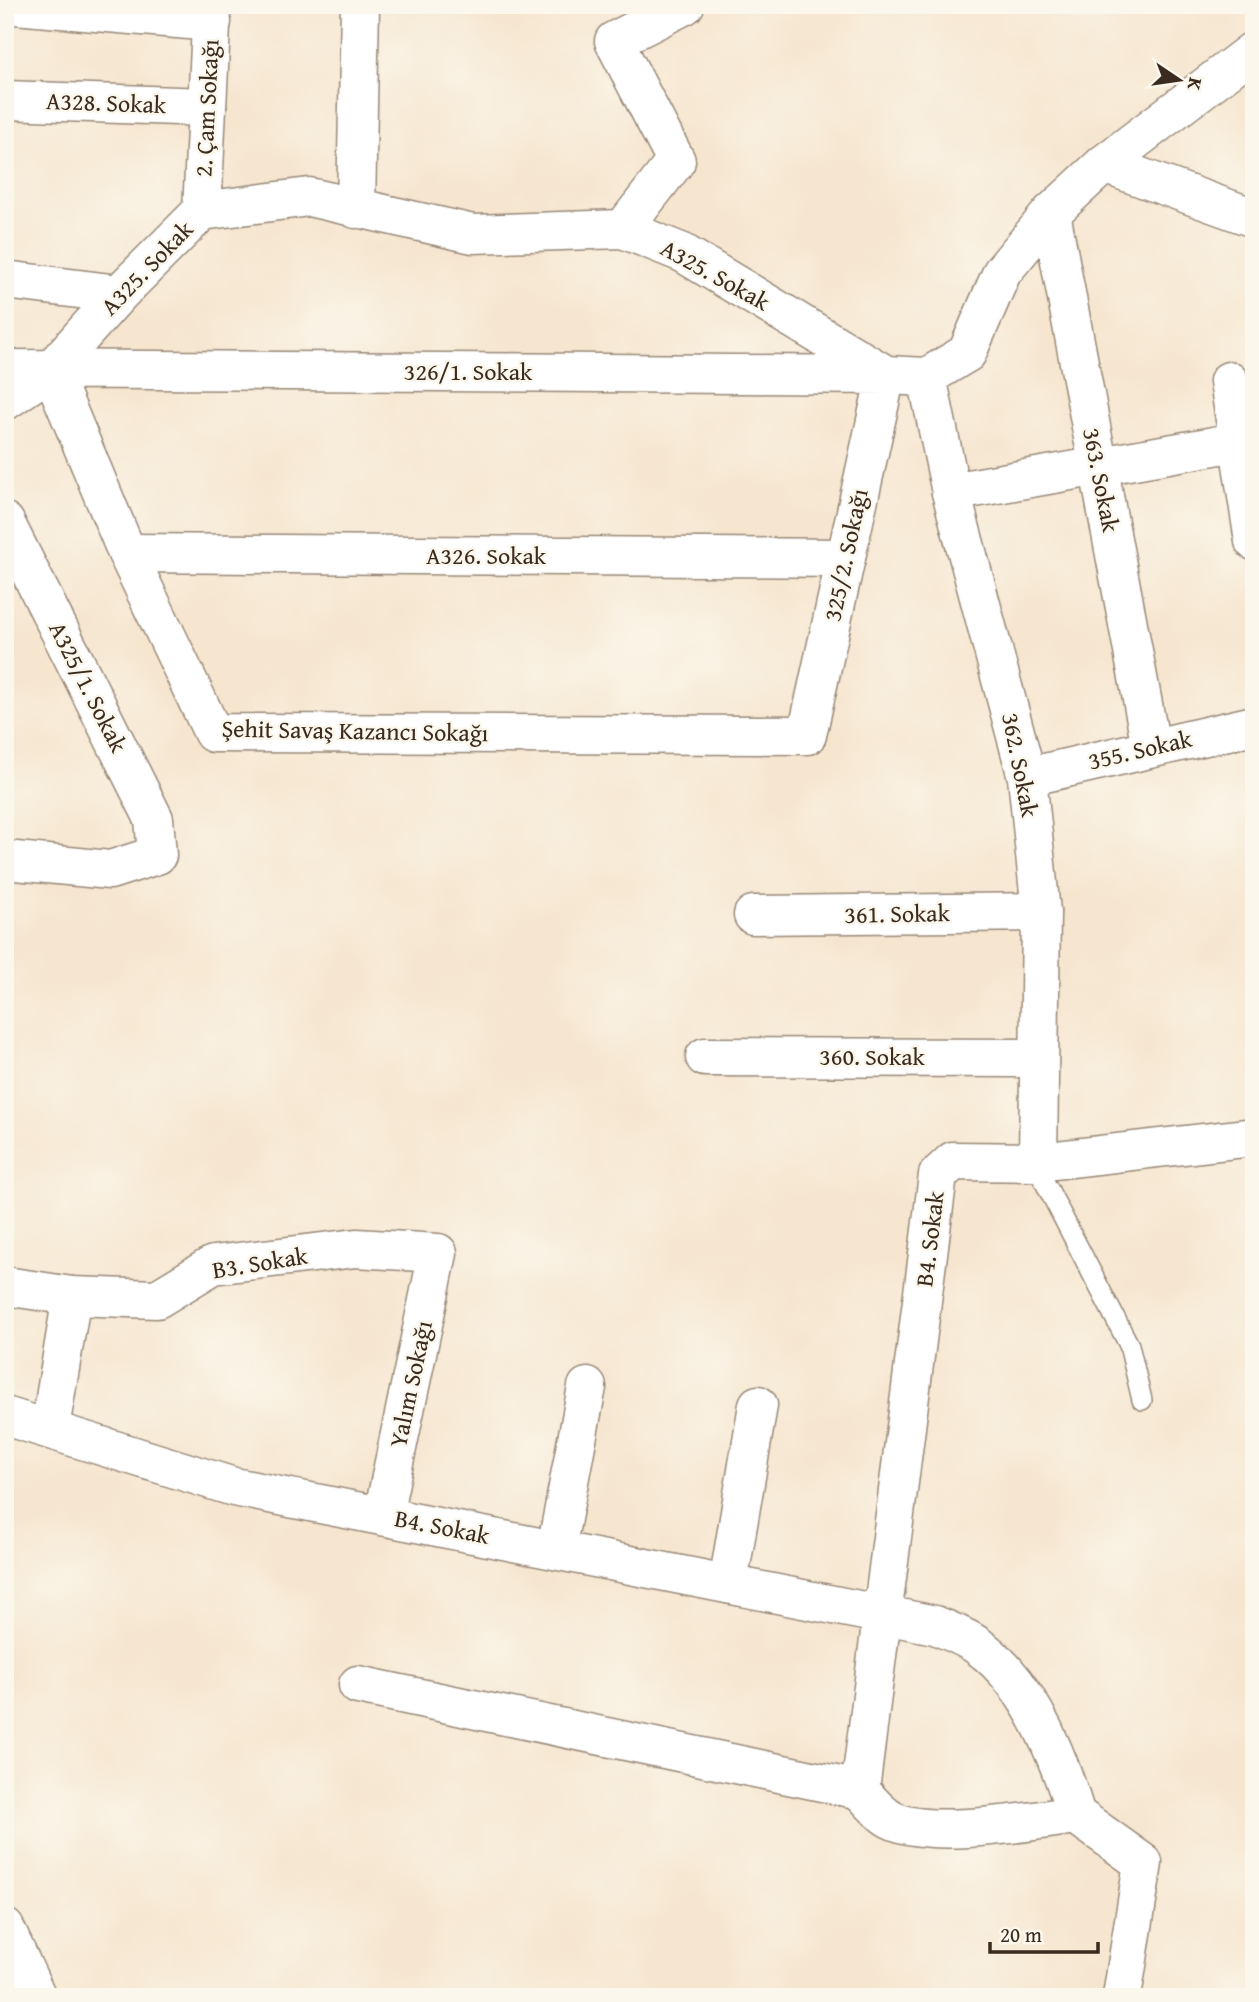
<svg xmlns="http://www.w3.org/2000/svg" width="1259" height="2002" viewBox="0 0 1259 2002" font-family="'Gentium Book Plus',serif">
	<rect width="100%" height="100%" fill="#fbf7ec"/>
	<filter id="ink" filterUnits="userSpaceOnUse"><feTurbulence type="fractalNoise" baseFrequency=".0143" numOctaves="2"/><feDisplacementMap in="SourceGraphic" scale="14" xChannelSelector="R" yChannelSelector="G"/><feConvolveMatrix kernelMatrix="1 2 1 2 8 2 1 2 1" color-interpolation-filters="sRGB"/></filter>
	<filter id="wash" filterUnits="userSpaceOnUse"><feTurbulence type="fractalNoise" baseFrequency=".00686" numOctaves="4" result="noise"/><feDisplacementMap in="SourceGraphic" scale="28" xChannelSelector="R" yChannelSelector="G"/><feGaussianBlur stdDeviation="1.57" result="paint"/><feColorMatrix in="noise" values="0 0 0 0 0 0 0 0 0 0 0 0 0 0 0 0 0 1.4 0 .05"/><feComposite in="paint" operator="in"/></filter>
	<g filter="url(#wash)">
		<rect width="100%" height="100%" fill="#f6e6d0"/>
	</g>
	<g filter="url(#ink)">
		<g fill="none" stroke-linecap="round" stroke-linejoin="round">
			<defs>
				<polyline id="service" points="1038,1162 1042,1177 1129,1345 1142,1400"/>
				<g id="minor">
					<polyline points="15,5 212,22"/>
					<polyline points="5,100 207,107"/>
					<polyline points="1104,164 1254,218"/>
					<polyline points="356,209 360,5"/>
					<polyline points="202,211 212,5"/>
					<polyline points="1051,213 1151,747"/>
					<polyline points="623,229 676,161 614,41 685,5"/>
					<polyline points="5,280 119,294"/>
					<polyline points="5,369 886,375 807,735 213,733 127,553 51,370"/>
					<polyline points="927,377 951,492 1027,777 1041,912 1038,1162"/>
					<polyline points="1229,381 1254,541"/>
					<polyline points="5,401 51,370 119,294 202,211 309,197 473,234 623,229 683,253 886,375 927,377 967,353 1002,272 1051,213 1104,164 1254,50"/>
					<polyline points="951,492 1254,439"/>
					<polyline points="5,522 154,819 157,855 110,870 5,860"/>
					<polyline points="127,553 846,558"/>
					<polyline points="1027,777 1254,725"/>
					<polyline points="753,915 1041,912"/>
					<polyline points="705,1057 1038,1058"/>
					<polyline points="5,1286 72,1296 157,1299 213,1265 356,1248 438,1253 383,1515"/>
					<path d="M 5,1416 L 234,1487 L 935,1625 C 949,1631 966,1637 978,1646 C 1029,1682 1059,1758 1076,1815"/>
					<polyline points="50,1428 72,1296"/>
					<polyline points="556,1550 587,1387"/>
					<polyline points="728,1584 758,1405"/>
					<polyline points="358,1685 860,1790"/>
					<polyline points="860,1790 938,1175 953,1161 1038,1162 1254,1137"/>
					<path d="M 860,1790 C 868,1799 877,1810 887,1817 C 922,1841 1034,1821 1076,1815 L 1143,1863 L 1122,1997"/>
					<polyline points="5,1928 37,1997"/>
				</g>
			</defs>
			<use href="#service" stroke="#988877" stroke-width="22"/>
			<use href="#minor" stroke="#988877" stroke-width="41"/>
			<use href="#service" stroke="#fff" stroke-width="19"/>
			<use href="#minor" stroke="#fff" stroke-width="38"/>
		</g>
	</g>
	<g text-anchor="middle" stroke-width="5" stroke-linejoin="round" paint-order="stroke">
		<g font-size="24" fill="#3b2a1e" stroke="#fbf7ec">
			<text transform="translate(106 103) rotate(2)" y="8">A328. Sokak</text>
			<text transform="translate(207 108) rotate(-87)" y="8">2. Çam Sokağı</text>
			<text transform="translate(147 268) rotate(-46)" y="8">A325. Sokak</text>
			<text transform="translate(715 275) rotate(29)" y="8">A325. Sokak</text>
			<text x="468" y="380">326/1. Sokak</text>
			<text transform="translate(1101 480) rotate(79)" y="8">363. Sokak</text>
			<text transform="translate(846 555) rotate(-78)" y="8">325/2. Sokağı</text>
			<text x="486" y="564">A326. Sokak</text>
			<text transform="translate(88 687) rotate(63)" y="8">A325/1. Sokak</text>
			<text transform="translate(355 731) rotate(1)" y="8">Şehit Savaş Kazancı Sokağı</text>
			<text transform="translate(1140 750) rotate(-13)" y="8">355. Sokak</text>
			<text transform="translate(1020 765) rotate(79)" y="8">362. Sokak</text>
			<text transform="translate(897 914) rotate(-1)" y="8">361. Sokak</text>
			<text x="872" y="1065">360. Sokak</text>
			<text transform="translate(930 1239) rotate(-83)" y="8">B4. Sokak</text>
			<text transform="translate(260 1263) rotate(-9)" y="8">B3. Sokak</text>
			<text transform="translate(411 1384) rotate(-78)" y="8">Yalım Sokağı</text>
			<text transform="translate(442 1527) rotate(11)" y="8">B4. Sokak</text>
		</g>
	</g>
	<rect width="1259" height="2002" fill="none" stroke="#fbf7ec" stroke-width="28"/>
	<g transform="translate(1179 80) rotate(103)" stroke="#fbf7ec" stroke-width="5" paint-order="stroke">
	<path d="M0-5L12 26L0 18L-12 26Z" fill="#3b2a1e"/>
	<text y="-10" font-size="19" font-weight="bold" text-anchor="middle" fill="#3b2a1e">K</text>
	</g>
	<path d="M990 1942v10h108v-10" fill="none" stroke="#3b2a1e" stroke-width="3.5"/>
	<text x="1000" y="1942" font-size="21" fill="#3b2a1e" stroke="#fbf7ec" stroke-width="5" paint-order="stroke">20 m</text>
</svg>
